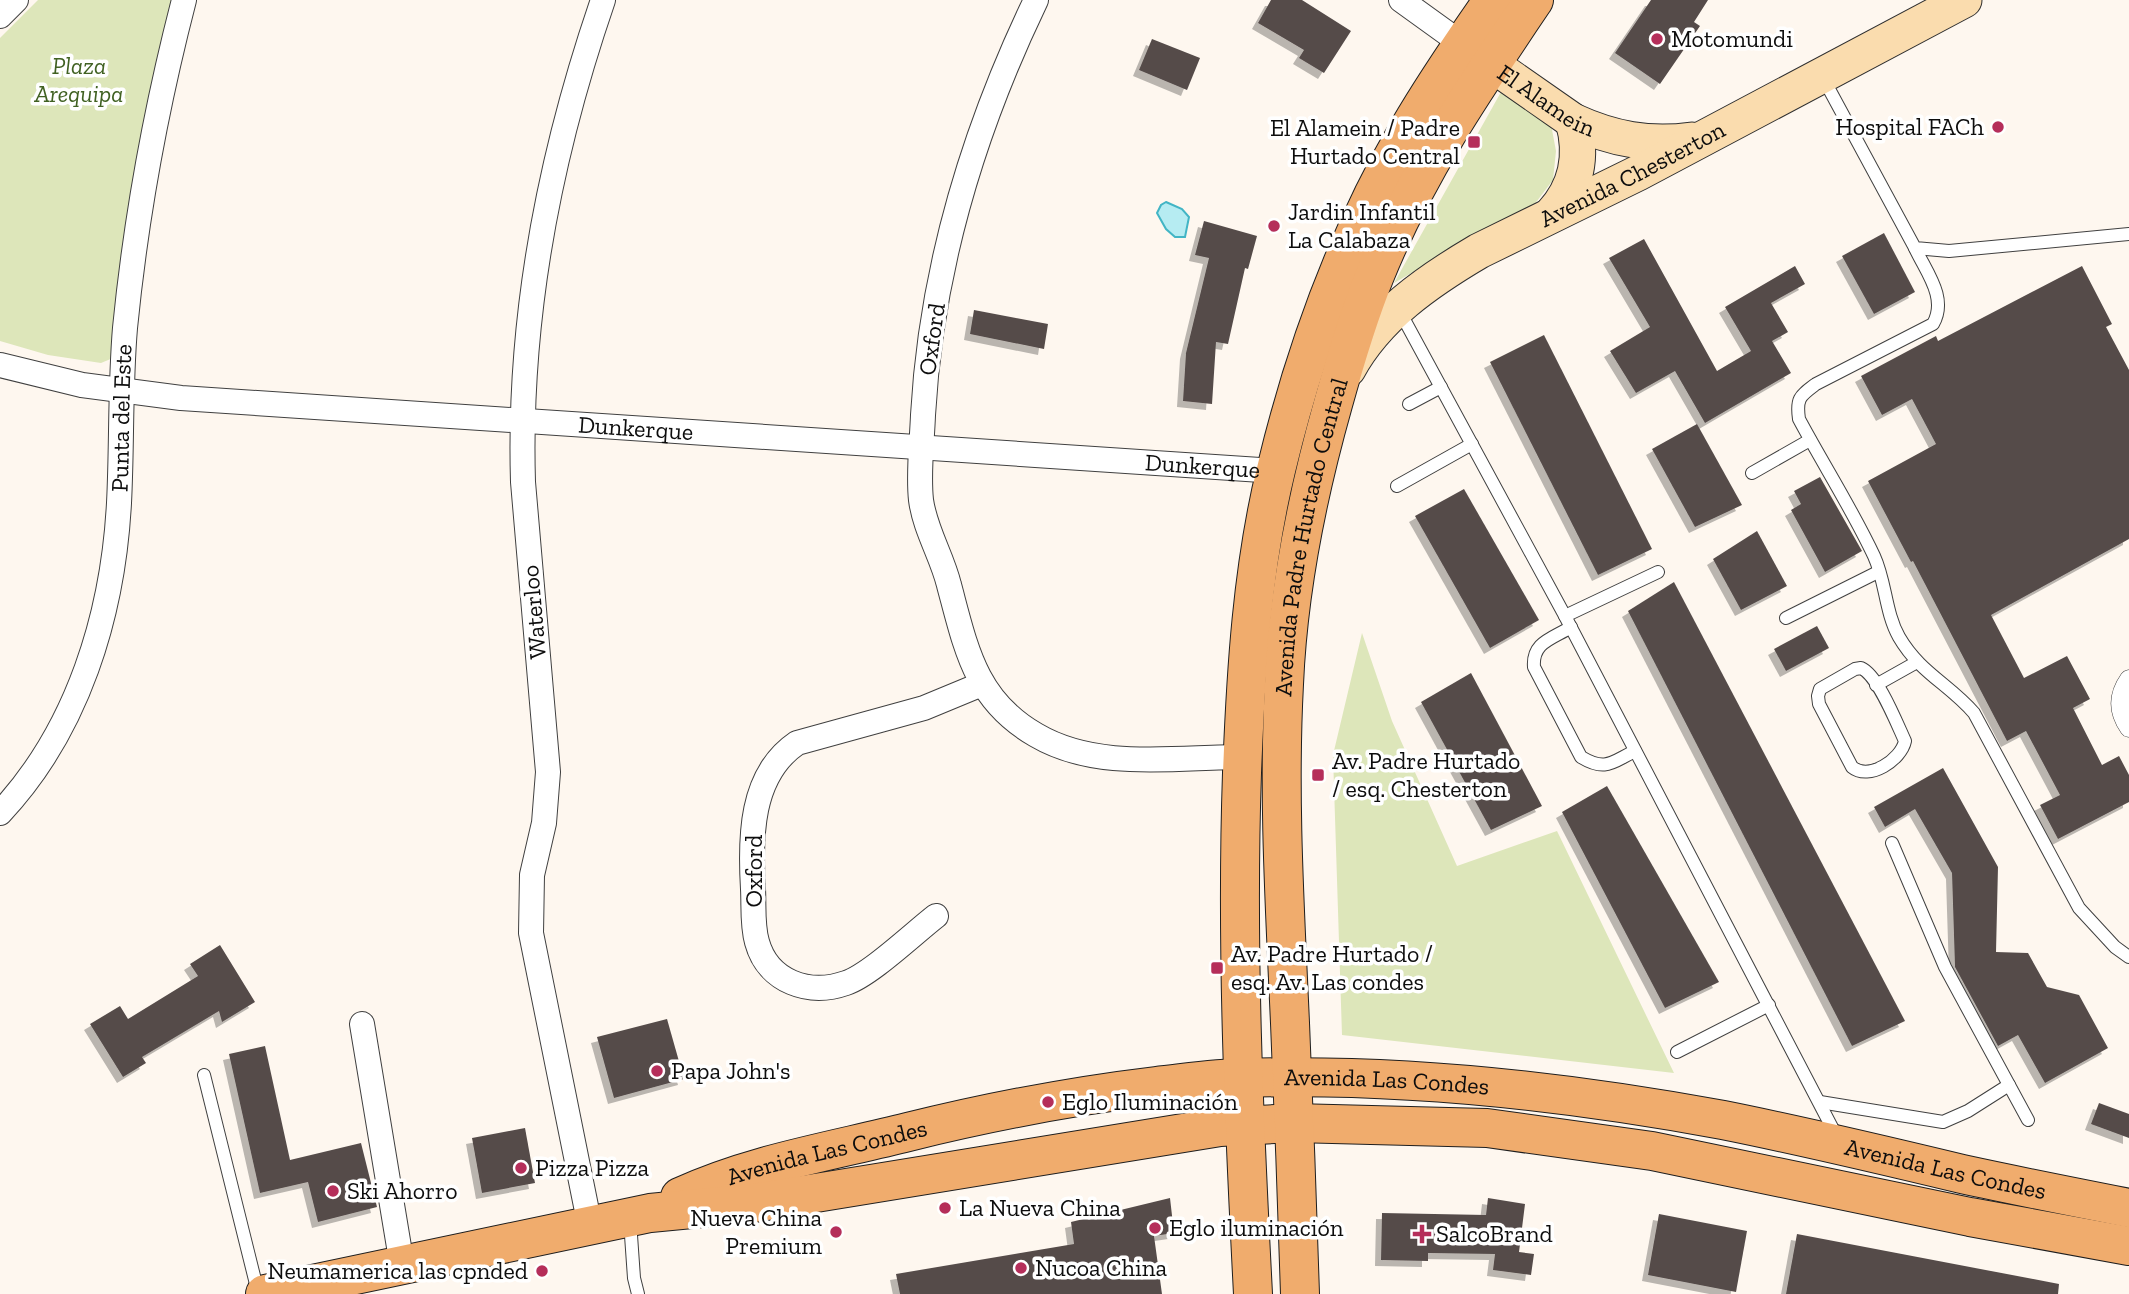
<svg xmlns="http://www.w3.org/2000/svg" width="2129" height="1294" viewBox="0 0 2129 1294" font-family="'Zilla Slab',serif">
	<defs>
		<filter id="shadow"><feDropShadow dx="-6" dy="6" stdDeviation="0" flood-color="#0004"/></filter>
	</defs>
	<rect width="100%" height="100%" fill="#fef7ef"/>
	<g fill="#dde6ba">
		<polygon points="38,0 180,0 113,358 101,363 48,355 0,341 0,38"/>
		<polygon points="1501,92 1550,119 1556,151 1553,180 1521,222 1415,271 1394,283"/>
		<polygon points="1362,633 1392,721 1457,866 1557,831 1674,1073 1342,1035 1333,755"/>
	</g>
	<polygon fill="#b6ecf2" stroke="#42b5c5" stroke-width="2" points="1166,202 1182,209 1189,217 1185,237 1175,237 1166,229 1157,213 1161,205"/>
	<g fill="#554c4a" filter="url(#shadow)">
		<polygon points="1271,0 1302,0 1351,31 1324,73 1299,58 1304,50 1258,23"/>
		<polygon points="1651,0 1708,0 1694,22 1700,26 1660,84 1615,53"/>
		<polygon points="1152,39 1200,58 1187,90 1139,70"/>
		<polygon points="1204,221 1257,236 1248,269 1245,268 1228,344 1216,342 1212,404 1183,401 1186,353 1209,258 1195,255"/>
		<polygon points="1884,233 1915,292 1874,314 1842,256"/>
		<polygon points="1644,239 1717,371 1751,351 1725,307 1795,266 1805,284 1771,303 1788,332 1772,341 1791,373 1705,423 1675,371 1636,393 1610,351 1650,327 1609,258"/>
		<polygon points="2082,266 2112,324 2106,327 2129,370 2129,539 1991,615 2024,678 2067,656 2090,699 2073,708 2102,765 2119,756 2129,775 2129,802 2058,839 2040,805 2060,795 2026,731 2007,741 1913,561 1911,562 1868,481 1936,444 1912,399 1882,415 1861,376 1936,336 1938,341"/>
		<polygon points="974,310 1048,324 1044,349 970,334"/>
		<polygon points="1544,335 1652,549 1598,575 1490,362"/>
		<polygon points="1697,424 1742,505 1695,527 1652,449"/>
		<polygon points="1820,477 1862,551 1825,572 1791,510 1801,504 1794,491"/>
		<polygon points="1464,489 1539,620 1490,648 1415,516"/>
		<polygon points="1757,531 1787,586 1741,610 1713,559"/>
		<polygon points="1674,582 1905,1021 1852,1046 1628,611"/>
		<polygon points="1817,626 1829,648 1786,671 1774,649"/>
		<polygon points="1471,673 1542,806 1491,830 1421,702"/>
		<polygon points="1943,768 1998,867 1996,952 2028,953 2047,987 2079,995 2108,1048 2045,1083 2018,1035 1998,1046 1955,967 1952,873 1915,809 1885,827 1874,807"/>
		<polygon points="1607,786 1719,982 1665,1008 1562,812"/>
		<polygon points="220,945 255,1002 222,1022 219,1011 142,1057 146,1063 123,1077 90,1024 120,1006 128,1019 198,976 190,964"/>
		<polygon points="667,1019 684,1079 614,1098 597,1037"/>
		<polygon points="265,1046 290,1160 361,1143 377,1207 318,1222 308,1182 260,1193 229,1054"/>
		<polygon points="2099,1103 2129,1114 2129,1138 2091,1124"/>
		<polygon points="525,1128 535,1183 482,1193 472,1138"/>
		<polygon points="1170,1198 1174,1233 1154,1236 1162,1294 900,1294 896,1274 1074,1244 1071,1222"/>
		<polygon points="1488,1198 1525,1204 1519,1252 1534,1254 1531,1275 1493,1270 1495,1254 1428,1253 1428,1261 1381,1260 1382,1213 1486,1215"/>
		<polygon points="1659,1214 1747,1231 1736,1292 1648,1275"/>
		<polygon points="1797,1234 2059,1284 2058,1294 1786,1294"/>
	</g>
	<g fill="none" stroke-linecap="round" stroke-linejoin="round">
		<defs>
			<g id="service">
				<polyline points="1822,76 1915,248 1949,251 2129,234"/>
				<path d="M 1915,248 C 1926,272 1948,298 1933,324 L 1816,384 C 1800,396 1796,398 1799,419 C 1823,464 1852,509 1874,556 C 1886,582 1885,612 1899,637 C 1920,673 1949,684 1974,713 L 2079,908 L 2115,947 L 2129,957"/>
				<polyline points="1399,310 1565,616 1838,1139"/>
				<polyline points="1409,404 1441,387"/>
				<polyline points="1752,473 1810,440"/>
				<polyline points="1397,486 1472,444"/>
				<polyline points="1565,616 1658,572"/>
				<polyline points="1786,618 1878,572"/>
				<path d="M 1571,627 C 1552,639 1532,642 1534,667 L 1581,757 C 1606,772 1612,762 1635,751"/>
				<path d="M 1861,668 C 1878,675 1897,724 1905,741 C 1901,760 1869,781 1852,767 L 1819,704 L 1818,696 L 1820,689 L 1855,669 Z"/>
				<polyline points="1876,685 1917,662"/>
				<polyline points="1892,843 1945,967 2028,1120"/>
				<polyline points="1677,1052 1769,1005"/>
				<polyline points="204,1075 258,1292"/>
				<polyline points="1820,1102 1943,1122 1968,1111 2009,1085"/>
				<polyline points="630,1221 634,1278 638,1294"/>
			</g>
			<path id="pedestrian" d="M 2129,679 C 2117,696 2117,711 2129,728"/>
			<g id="minor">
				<path d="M 1036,0 C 973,131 931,270 923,415 C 922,443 918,472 921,500 C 925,530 942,556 949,585 C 966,648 975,700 1036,735 C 1097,771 1175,757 1243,757"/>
				<polyline points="1401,0 1462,44"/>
				<polyline points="0,16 16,0"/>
				<path id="s1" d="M 0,365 L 82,385 L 181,398 L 1276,471"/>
				<path id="s2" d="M 0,813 C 78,730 113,615 119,503 C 122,445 120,387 125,328 C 136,217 156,108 184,0"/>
				<path d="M 936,916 C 914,933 870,975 846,983 C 809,996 768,982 757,942 C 752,925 754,906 753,889 C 750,838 750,775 797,743 L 924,708 L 982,684"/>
				<polyline points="362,1024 402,1265"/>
				<path d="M 590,1226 L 531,933 L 532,875 L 544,823 L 548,772 L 523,482 C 518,318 550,154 603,0"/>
			</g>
			<g id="secondary">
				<path id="s3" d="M 1467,47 L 1573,121 C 1612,139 1649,146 1692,140"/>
				<path d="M 1552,214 C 1577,187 1583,156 1573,121"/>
				<path id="s4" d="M 1348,369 C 1377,316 1428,281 1479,251 L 1638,173 L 1964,0"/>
			</g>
			<g id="primary">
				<path id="s5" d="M 680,1197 C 751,1164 832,1151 908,1132 C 989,1112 1072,1096 1156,1086 C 1185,1083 1214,1078 1244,1078 C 1404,1073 1566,1091 1723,1120 C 1803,1136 1883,1155 1962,1174 C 2017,1186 2073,1197 2129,1208"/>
				<polyline points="265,1294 650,1213 754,1203 1220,1127 1294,1123 1487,1128 1652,1151 1970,1217 2129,1246"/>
				<path d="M 1253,1294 C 1244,1121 1236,946 1242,773 C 1246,671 1252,569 1276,470 C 1304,353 1347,235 1408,130 C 1434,85 1463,43 1493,0"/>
				<path id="s6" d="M 1300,1294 C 1297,1204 1294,1113 1290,1023 C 1285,910 1278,797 1284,684 C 1288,589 1307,496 1333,404 C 1345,361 1358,317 1375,275 C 1416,174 1473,90 1534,0"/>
			</g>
		</defs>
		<use href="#service" stroke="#404040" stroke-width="14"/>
		<use href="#pedestrian" stroke="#404040" stroke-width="19"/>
		<use href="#minor" stroke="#404040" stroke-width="26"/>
		<use href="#secondary" stroke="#2f2f2f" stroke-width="37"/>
		<use href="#primary" stroke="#1e1e1e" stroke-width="40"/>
		<use href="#service" stroke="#fff" stroke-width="12"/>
		<use href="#pedestrian" stroke="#fff" stroke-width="18"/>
		<use href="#minor" stroke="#fff" stroke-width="24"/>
		<use href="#secondary" stroke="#fadcae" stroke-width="35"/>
		<use href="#primary" stroke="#f0ac6d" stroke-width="38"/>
	</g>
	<g fill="#b52e5a" stroke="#fff" stroke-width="2.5">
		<circle cx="1657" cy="39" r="7"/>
		<circle cx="1998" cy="127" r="7"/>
		<rect x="1467" y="135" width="14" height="14" rx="3.5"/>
		<circle cx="1274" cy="226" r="7"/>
		<rect x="1311" y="768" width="14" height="14" rx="3.5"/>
		<rect x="1210" y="961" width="14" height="14" rx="3.5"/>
		<circle cx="657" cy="1071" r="7"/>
		<circle cx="1048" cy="1102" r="7"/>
		<circle cx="521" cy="1168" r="7"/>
		<circle cx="333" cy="1191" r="7"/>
		<circle cx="945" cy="1208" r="7"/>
		<circle cx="1155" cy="1228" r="7"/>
		<circle cx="836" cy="1232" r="7"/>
		<path d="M1418.5 1223.5h7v7h7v7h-7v7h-7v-7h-7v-7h7z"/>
		<circle cx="1021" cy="1268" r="7"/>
		<circle cx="542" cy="1271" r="7"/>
	</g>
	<g text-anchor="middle" stroke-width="7" stroke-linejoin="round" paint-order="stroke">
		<g font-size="24" fill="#0d0d0d" stroke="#fff" text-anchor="start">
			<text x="1671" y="47">Motomundi</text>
			<text x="1984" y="135" text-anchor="end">Hospital FACh</text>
			<text x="1460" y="136" text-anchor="end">El Alamein / Padre<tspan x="1460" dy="28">Hurtado Central</tspan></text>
			<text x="1288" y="220">Jardin Infantil<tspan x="1288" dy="28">La Calabaza</tspan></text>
			<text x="1332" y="769">Av. Padre Hurtado<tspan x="1332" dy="28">/ esq. Chesterton</tspan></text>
			<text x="1231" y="962">Av. Padre Hurtado /<tspan x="1231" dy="28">esq. Av. Las condes</tspan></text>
			<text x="671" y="1079">Papa John's</text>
			<text x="1062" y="1110">Eglo Iluminación</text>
			<text x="535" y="1176">Pizza Pizza</text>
			<text x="347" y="1199">Ski Ahorro</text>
			<text x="959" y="1216">La Nueva China</text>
			<text x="822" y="1226" text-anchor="end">Nueva China<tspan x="822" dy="28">Premium</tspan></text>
			<text x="1169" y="1236">Eglo iluminación</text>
			<text x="1436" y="1242">SalcoBrand</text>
			<text x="1035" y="1276">Nucoa China</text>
			<text x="528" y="1279" text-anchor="end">Neumamerica las cpnded</text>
		</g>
		<g font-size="24" font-style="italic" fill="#406122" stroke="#fff">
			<text x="79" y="74">Plaza<tspan x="79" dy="28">Arequipa</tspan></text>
		</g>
		<g font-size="24" fill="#0d0d0d" stroke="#fff">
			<text dy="8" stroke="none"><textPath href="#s3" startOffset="96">El Alamein</textPath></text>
			<text dy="8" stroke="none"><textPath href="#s4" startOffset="350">Avenida Chesterton</textPath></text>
			<text transform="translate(932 339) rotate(-82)" y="8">Oxford</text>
			<text dy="8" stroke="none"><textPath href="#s2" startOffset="424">Punta del Este</textPath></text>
			<text dy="8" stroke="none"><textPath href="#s1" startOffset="640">Dunkerque</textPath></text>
			<text dy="8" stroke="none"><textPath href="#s1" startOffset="1208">Dunkerque</textPath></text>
			<text dy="8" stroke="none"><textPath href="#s6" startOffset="760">Avenida Padre Hurtado Central</textPath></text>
			<text transform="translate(534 612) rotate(-95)" y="8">Waterloo</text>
			<text transform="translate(754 871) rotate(-90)" y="8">Oxford</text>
			<text dy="8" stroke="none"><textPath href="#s5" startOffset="721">Avenida Las Condes</textPath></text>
			<text dy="8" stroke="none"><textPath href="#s5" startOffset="154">Avenida Las Condes</textPath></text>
			<text dy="8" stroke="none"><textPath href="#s5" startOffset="1288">Avenida Las Condes</textPath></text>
		</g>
	</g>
</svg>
